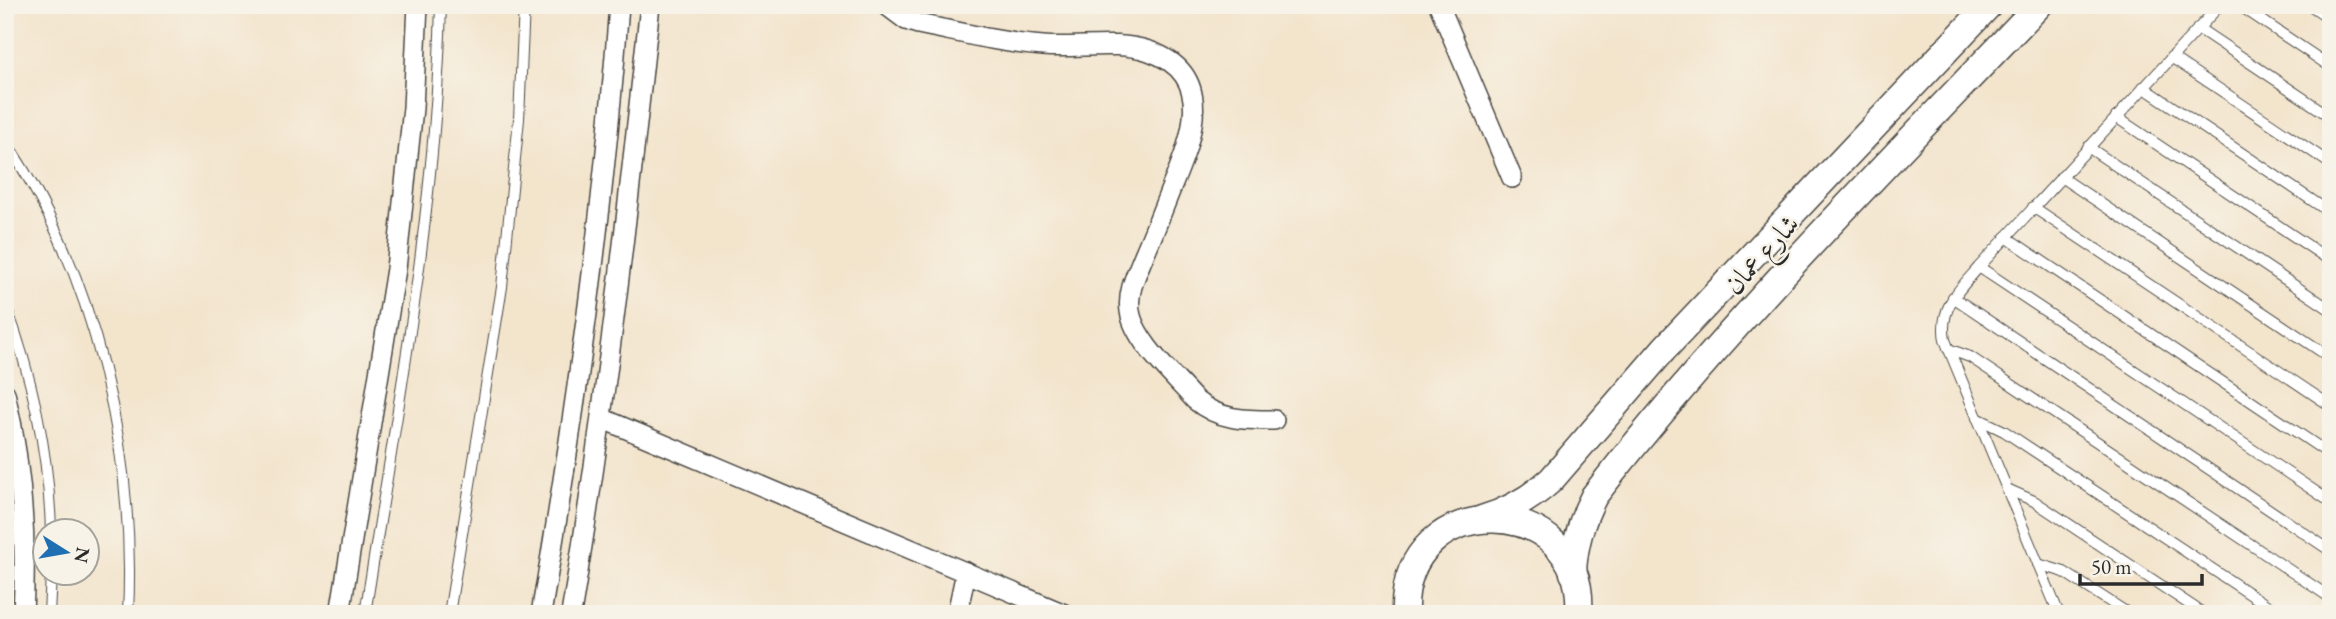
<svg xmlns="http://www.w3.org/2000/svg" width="2336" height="619" viewBox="0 0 2336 619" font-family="'EB Garamond',Amiri,serif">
	<rect width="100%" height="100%" fill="#f7f3e8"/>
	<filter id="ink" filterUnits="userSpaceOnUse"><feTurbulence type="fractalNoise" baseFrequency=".0143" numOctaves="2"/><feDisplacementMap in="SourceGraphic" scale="14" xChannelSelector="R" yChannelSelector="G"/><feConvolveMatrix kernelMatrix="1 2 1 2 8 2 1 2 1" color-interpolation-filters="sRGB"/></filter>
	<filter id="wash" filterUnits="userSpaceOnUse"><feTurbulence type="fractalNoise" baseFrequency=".00686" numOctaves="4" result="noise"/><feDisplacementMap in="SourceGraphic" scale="28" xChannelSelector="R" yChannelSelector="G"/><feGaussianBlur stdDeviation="1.57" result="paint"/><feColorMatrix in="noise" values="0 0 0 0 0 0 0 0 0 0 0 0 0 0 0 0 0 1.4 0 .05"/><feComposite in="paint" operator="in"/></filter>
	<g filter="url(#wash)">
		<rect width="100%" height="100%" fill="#f3e4cc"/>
	</g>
	<g filter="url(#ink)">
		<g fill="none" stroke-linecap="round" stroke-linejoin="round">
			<defs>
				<g id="lane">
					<polyline points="2239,5 2331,67"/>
					<polyline points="2310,5 2331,19"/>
					<polyline points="2198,28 2331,117"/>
					<polyline points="2171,57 2331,164"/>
					<polyline points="2143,87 2331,213"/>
					<polyline points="2116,117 2331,261"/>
					<path d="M 5,141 C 96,274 136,455 128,614"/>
					<polyline points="2088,147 2331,310"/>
					<polyline points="2061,177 2331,358"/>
					<polyline points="2033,207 2331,406"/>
					<polyline points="2006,237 2331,455"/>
					<polyline points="1979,267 2331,502"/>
					<polyline points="1953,297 2331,551"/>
					<path d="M 5,303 C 32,376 49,454 51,532"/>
					<polyline points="1948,349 1970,357 2331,598"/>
					<polyline points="1977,418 2004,431 2280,614"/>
					<polyline points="2007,489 2034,501 2204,614"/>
					<polyline points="2038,564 2064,572 2129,614"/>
					<polyline points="49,614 51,574"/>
					<path d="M 365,614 C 397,411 436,211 441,5"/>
					<polyline points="449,614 502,287 519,119 524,5"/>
					<path d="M 2059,614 L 1945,340 C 1939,307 1959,290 1979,267 L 2220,5"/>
				</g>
				<g id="street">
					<path d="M 886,5 L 906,20 L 918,24 C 959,32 1001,43 1043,46 C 1078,49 1116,40 1149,51 C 1217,75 1192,138 1172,186 C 1163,209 1154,232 1144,255 C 1137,273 1127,291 1130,311 C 1134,341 1175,377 1195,400 C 1219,420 1244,420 1274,420"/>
					<polyline points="1439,5 1512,178"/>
					<path d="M 5,393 C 22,466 27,539 23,614"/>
					<polyline points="601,418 1064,614"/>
					<polyline points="340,614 396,269 413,108 418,5"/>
					<path d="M 541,614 C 576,412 604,210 619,5"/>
					<path d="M 571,614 C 605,412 628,209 650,5"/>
					<polyline points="957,614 966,572"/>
				</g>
				<g id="secondary">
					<path d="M 1482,519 C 1509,511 1530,499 1551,480 L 1665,348 L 1989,5"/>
					<path d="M 1573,573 C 1574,545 1581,521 1594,496 C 1729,322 1887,165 2039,5"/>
					<path d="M 1405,614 C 1400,485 1588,491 1579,614"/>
				</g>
			</defs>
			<use href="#lane" stroke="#494743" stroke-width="12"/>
			<use href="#street" stroke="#494743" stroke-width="22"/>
			<use href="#secondary" stroke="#494743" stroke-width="29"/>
			<use href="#lane" stroke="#fff" stroke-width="10"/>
			<use href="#street" stroke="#fff" stroke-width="19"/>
			<use href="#secondary" stroke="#fff" stroke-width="26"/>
		</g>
	</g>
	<g text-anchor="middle" stroke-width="5" stroke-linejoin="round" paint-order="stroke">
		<g font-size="28" fill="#2b2b2b" stroke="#f7f3e8">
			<text transform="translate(1761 254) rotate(-48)" y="10">شارع عمان</text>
		</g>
	</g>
	<rect width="2336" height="619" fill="none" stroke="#f7f3e8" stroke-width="28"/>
	<g transform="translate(66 552) rotate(101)"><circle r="33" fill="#f7f3e8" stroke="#a5a39c" stroke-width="2"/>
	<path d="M0-5L12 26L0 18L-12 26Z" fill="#1f6fb2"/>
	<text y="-10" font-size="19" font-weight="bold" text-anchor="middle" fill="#2b2b2b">N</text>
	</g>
	<path d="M2080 574v10h122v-10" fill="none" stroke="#2b2b2b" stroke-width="3.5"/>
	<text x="2091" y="574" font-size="21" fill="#2b2b2b" stroke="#f7f3e8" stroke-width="5" paint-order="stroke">50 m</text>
</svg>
